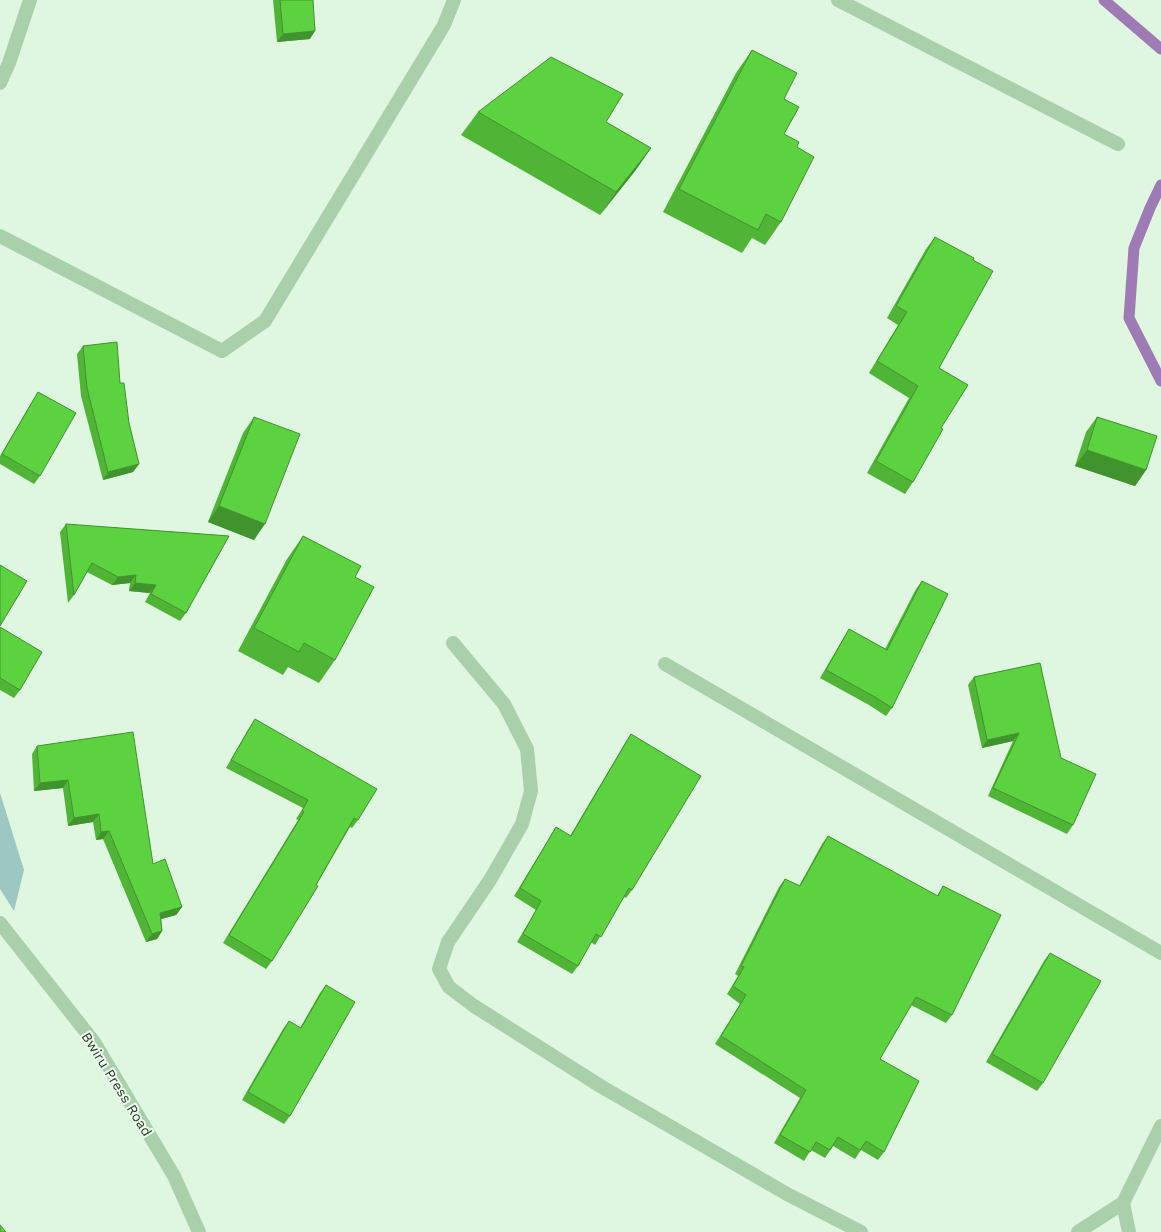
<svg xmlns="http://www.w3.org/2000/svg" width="1161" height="1232" viewBox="0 0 1161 1232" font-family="'Work Sans',sans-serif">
	<rect width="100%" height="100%" fill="#dff6e1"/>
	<polygon fill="#9dc7c3" points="0,793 24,870 14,911 0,889"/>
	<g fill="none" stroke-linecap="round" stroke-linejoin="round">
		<g stroke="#9f7bb6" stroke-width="11">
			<polyline points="1104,0 1161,49"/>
			<polyline points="1161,185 1150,208 1134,248 1129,318 1161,381"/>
		</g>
		<g stroke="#a9d0aa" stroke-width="14">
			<polyline points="838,0 1118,144"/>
			<polyline points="0,83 9,63 30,0"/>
			<polyline points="0,236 222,351 265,321 444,25 454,0"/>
			<polyline points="453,643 504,704 527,749 531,791 522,824 490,880 448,942 439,969 449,987 474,1006 602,1087 787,1194 861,1232"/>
			<polyline points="665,664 1161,953"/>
			<polyline points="1123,1203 1129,1232"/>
			<polyline points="1078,1232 1123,1203 1161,1126"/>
		</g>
		<polyline stroke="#a9d0aa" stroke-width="14" points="0,923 94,1042 174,1176 199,1232"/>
	</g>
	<g fill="#50b537">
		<polygon points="273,0 313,0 310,39 277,42"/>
		<polygon points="752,50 784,99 784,134 797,147 781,222 765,245 752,238 742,253 663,212 736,73"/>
		<polygon points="478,112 606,122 651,148 635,171 600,215 461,135"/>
		<polygon points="935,237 941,428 913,482 905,494 867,473 909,398 869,373 898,325 887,318 926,249"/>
		<polygon points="83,346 120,383 129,423 139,464 133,472 103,480 81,396 77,354"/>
		<polygon points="38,392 40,476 34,484 0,464 0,456 33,400"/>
		<polygon points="254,417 254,540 208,522 243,433"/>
		<polygon points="1097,417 1146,470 1135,486 1075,466 1086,432"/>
		<polygon points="66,524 229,536 186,613 180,621 145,602 150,593 129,591 130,583 112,585 87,572 74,595 68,603 60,532"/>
		<polygon points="303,536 355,577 335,660 319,683 288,667 283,675 238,651 287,559"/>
		<polygon points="922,581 892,708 886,716 869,705 820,678 844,637 849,629 885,649 916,589"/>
		<polygon points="0,627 20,690 14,698 0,690"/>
		<polygon points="1040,663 1073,825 1067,834 988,796 1013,741 982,748 968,685 974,677"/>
		<polygon points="255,719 358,820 352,828 350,827 272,961 266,969 223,943 298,820 296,819 303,808 226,768 249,728"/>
		<polygon points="631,734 632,890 626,898 624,897 595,945 591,942 578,966 572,974 517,942 536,910 514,896 556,827 570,836 625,743"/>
		<polygon points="37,746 153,864 182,907 176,915 161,919 162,931 157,939 146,942 103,839 96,840 93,822 68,826 63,788 34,791 32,754"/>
		<polygon points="828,836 937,896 943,886 952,1015 946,1023 911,1005 880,1059 884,1152 878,1160 861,1150 855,1159 833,1146 825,1158 811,1150 804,1161 774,1143 800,1098 715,1044 740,1004 727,994 738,976 735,974 779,887 785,879 799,886 822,844"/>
		<polygon points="1050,953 1043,1083 1037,1091 986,1062 1044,961"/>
		<polygon points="326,985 290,1116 284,1124 242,1100 283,1029 289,1021 300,1028 320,993"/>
	</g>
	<g fill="#41932d">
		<polygon points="315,31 310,39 277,42 283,34"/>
		<polygon points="651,148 635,171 600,215 616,192"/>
		<polygon points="1087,450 1146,470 1135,486 1075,466"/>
		<polygon points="139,464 133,472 103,480 108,472"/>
		<polygon points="219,506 265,524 254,540 208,522"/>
		<polygon points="136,575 130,583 112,585 118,577"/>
		<polygon points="135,583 156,585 150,593 129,591"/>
		<polygon points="1019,733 1013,741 982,748 987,740"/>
		<polygon points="68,780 63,788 34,791 40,783"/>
		<polygon points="99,814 93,822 68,826 74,818"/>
		<polygon points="109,831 103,839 96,840 101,832"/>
		<polygon points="182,907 176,915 154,921 160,913"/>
		<polygon points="162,931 157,939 146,942 152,934"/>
	</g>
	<g fill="#5dd240" stroke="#41932d">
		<polygon points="280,0 313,0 315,31 283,34"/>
		<polygon points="752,50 797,73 784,99 799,107 784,134 799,142 797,147 814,157 781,222 766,214 758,230 679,189"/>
		<polygon points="551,57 623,94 606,122 651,148 616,192 478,112"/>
		<polygon points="935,237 974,258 973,260 993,271 939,368 968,385 941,428 943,429 913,482 876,461 918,386 877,361 907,312 896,306"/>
		<polygon points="117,342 120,383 124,383 129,423 139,464 108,472 87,388 83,346"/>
		<polygon points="38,392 76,413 40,476 2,454"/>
		<polygon points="254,417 300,434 265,524 219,506"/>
		<polygon points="1097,417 1157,436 1146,470 1087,450"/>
		<polygon points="66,524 229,536 186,613 151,594 156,585 135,583 136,575 118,577 92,563 74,595"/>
		<polygon points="303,536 361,566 355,577 374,587 335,660 304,643 299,652 254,628"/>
		<polygon points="0,565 27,581 0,626"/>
		<polygon points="922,581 948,594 892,708 875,697 826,670 849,629 887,650"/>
		<polygon points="0,627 42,652 20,690 0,678"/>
		<polygon points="1040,663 1061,758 1096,774 1073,825 993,788 1019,733 987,740 974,677"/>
		<polygon points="255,719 377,789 358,820 354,818 316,885 318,886 272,961 229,935 304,812 302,811 308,800 231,760"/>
		<polygon points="133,732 153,864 165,859 182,907 160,913 162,931 152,934 109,831 101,832 99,814 74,818 68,780 40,783 37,746"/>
		<polygon points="631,734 701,776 632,890 629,888 601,937 596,934 578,966 523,934 541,901 520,888 556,827 571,836"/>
		<polygon points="828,836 938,896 943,886 1001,915 952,1015 916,997 880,1059 919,1081 884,1152 866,1141 860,1150 838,1137 830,1150 816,1142 810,1152 780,1135 806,1090 721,1036 746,995 733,986 744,967 741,966 785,879 800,886"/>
		<polygon points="1050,953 1101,981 1043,1083 992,1054"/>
		<polygon points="326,985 355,1002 290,1116 248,1092 289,1021 301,1028"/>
		<polygon points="0,1225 6,1232 0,1232"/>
	</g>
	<g text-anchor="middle" stroke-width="4" stroke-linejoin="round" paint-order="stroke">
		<g font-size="14" fill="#2c3c2a" stroke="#edfcee">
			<text transform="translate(117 1084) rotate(58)" y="5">Bwiru Press Road</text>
		</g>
	</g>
</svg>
